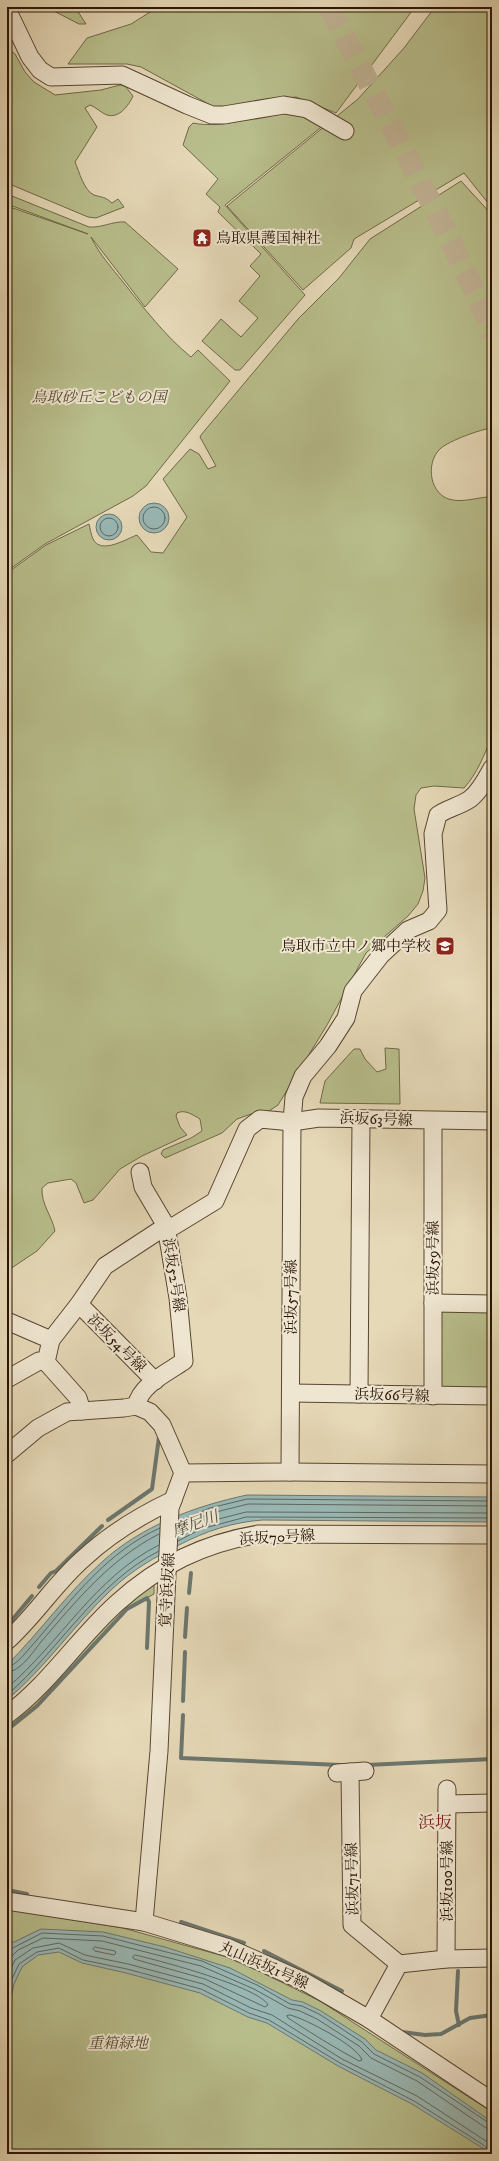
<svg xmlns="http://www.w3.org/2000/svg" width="499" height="2161" viewBox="0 0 499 2161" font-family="'IM FELL DW Pica','Noto Serif JP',serif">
	<rect width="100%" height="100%" fill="#e6d9b8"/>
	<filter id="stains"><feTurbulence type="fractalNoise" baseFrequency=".005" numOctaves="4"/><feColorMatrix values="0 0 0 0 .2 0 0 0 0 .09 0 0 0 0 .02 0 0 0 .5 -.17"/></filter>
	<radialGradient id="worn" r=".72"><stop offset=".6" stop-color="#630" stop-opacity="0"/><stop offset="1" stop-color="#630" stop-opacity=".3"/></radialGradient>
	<g fill="#b8be8c" stroke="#706948">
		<polygon points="46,7 75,7 86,24 79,24"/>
		<polygon points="158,7 318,7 319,9 324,7 415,7 336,113 296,97 226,107 214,107 141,67 127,64 68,64 87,38 131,24"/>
		<polygon points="435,7 492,7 492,208 464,173 354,239 351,248 303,290 227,206 358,99 404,48"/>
		<path d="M 11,51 L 15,54 L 25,72 L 34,82 L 55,95 L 101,90 L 120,85 L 125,86 L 133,96 C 129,105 119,119 107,115 C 101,113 96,107 90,105 L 85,108 L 97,127 L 75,162 C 79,171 84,191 94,195 C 103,198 104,196 112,203 L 118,199 L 124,207 L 96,218 L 88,217 L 7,183 L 7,55 Z"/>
		<path d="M 287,110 L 325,124 L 225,205 L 305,295 L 240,370 L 235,370 L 202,341 L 221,319 L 241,337 L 258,318 L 239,301 L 260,276 L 250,266 L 261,254 L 218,212 L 220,207 L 206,194 L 218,179 L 183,145 L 189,127 L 193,123 C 223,129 257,116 287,110 Z"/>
		<path d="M 461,181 L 492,215 L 492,428 C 481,429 449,441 441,448 C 424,463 430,497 453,500 C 463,502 477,498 487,497 L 492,501 L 492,737 C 484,755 477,774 464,788 L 434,786 L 421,788 L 416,795 L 414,809 L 425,878 L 423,891 L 418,904 L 408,916 L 366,953 L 327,1025 L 278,1105 L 266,1113 L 251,1114 L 237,1119 L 222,1133 L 165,1158 L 161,1154 L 163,1150 L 191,1138 L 202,1131 L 200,1119 C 193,1115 185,1109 177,1113 L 176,1116 L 180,1127 L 187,1135 L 142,1156 L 120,1169 L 93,1200 L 84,1203 L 76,1183 L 71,1179 L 48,1183 L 42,1188 C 41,1204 52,1216 55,1231 L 37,1251 L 7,1271 L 7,573 L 46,545 L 89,524 C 90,528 91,535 93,539 C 101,555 126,539 137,535 L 151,552 L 163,553 L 187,517 L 163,479 L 190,449 L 199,454 L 208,469 L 216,466 L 200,437 L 201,435 L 298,319 L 339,278 L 370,239 Z"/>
		<path d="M 7,194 L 89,227 C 102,228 113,221 125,222 L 178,269 L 145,307 L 91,237 C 99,254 112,268 123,282 C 144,308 165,336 191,357 L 198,350 L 230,381 L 146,486 L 133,496 L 45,544 L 7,571 L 7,206 L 88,234 L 7,204 Z"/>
		<polygon points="385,1048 399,1049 400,1104 320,1103 325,1081 354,1049 360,1049 365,1059 377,1072 386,1069"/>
		<polygon points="444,1311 492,1311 492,1389 444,1389 437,1383 438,1317"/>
		<polygon points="154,1581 154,1594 127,1609 37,1706 7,1730 7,1719 86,1641"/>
		<polygon points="7,1909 123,1928 234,1959 320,2001 492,2112 492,2154 7,2154"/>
	</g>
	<g fill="#99b9b7" stroke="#6c776f">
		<circle cx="154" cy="518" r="15"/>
		<circle cx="109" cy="527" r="13"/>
		<path d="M 247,1495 L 492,1497 L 492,1522 L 263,1520 C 233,1522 206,1531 179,1545 C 155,1557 132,1570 111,1590 C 74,1625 46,1667 7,1700 L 7,1665 C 40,1632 67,1593 102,1562 C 141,1526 195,1506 247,1495 Z"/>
		<polygon points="41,1929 103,1932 165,1947 230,1968 292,2000 303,2002 321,2011 365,2039 376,2050 422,2073 492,2122 492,2154 412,2104 338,2066 267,2023 248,2017 200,1993 126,1973 82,1963 59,1952 38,1955 22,1967 14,1984 7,2017 7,1949 12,1943"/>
	</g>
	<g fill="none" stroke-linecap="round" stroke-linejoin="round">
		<g stroke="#61665e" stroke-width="1">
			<circle cx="154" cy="518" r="11"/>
			<circle cx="109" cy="527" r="9"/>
			<polyline points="179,1521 210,1508 247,1499 492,1501"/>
			<polyline points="179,1526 212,1513 248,1504 492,1506"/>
			<polyline points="178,1535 199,1524 246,1512 492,1513"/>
			<polyline points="178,1541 201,1529 246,1517 492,1518"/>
			<path d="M 7,1667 C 17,1666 29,1648 36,1641 C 72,1599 108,1551 160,1528"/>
			<path d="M 7,1672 C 20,1672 33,1652 40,1643 C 76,1601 110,1559 159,1534"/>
			<path d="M 7,1688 C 60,1643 95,1577 159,1545"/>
			<path d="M 7,1695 C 59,1650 96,1583 159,1551"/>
			<polygon points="95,1947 115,1951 116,1953 114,1955 95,1951 93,1949"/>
			<polyline points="7,1951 42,1933 103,1936 202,1961 257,1985 290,2004 302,2006 319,2014 362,2042 374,2054 420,2077 492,2125"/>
			<path d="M 135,1955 C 158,1960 259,1987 268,2005 L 265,2007 L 205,1979 L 134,1959 L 133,1957 Z"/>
			<polyline points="7,1957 12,1956 18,1950 43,1938 102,1941 201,1966 254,1989 288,2008 300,2011 317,2019 359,2046 371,2058 417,2081 486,2128 492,2130"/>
			<polyline points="7,1977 15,1960 33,1948 59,1943 85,1955 128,1964 203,1984 251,2008 272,2015 342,2059 417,2096 492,2145"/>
			<polyline points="7,2000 10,1983 19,1964 37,1952 59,1948 83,1960 127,1969 201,1989 249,2013 269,2020 340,2063 414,2101 482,2144 490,2150 491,2154"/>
			<path d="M 290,2015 C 304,2018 358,2046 362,2060 L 359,2061 C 335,2048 311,2033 288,2018 L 287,2016 Z"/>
		</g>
		<g stroke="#6c776f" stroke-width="4">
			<polyline points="108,1520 152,1489 159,1437"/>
			<polyline points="39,1587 51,1573 56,1571 102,1526"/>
			<polyline points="189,1593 191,1573"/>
			<polyline points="7,1626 32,1596"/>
			<polyline points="185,1637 187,1608"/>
			<polyline points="183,1701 185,1652"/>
			<polyline points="183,1715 181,1758 340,1765"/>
			<polyline points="7,1730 37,1706 127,1609 147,1598 149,1602 147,1648"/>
			<polyline points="367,1765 492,1759"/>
			<polyline points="7,1890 27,1894"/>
			<polyline points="181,1922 244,1943"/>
			<polyline points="264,1951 342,1991"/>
			<polyline points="458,1971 456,2011 459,2025"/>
			<polyline points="402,2032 425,2035 441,2034 470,2018 492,2015"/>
		</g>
		<polyline stroke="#c0b294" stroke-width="22" stroke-dasharray="22 11" stroke-linecap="butt" points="329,7 435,210 482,306 492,336"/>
		<defs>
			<g id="minor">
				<polyline points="7,9 30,57 40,70 51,77 122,75 187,105 212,115 224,115 284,105 307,109 345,131"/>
				<polyline points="140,1172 143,1187 166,1226 174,1226 215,1201 247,1129 260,1119 292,1122 319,1118 492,1121"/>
				<polyline points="433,1303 492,1304"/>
				<polyline points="79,1304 155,1381"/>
				<polyline points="7,1321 51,1340"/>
				<polyline points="7,1379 39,1361 46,1362"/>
				<polyline points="291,1393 492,1396"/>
				<polyline points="359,1394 361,1119"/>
				<polyline points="433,1396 433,1121"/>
				<path d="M 82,1411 L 78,1398 L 46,1362 L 51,1340 L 79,1304 L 105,1266 L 166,1226 L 178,1298 L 184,1361 C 167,1373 141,1384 136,1406"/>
				<polyline points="7,1454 38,1428 67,1412 124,1408 136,1406 150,1412 162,1425 183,1473"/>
				<path d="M 290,1472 L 292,1122 L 294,1097 L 303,1076 L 328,1046 L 346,1018 L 353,991 L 381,955 L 408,930 L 429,921 L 438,910 L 433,834 L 438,815 C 448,808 460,806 470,799 C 480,791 486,779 492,768"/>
				<path d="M 7,1641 C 35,1616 56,1582 84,1558 C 110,1534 141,1515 173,1500"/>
				<path d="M 7,1715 C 50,1683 78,1638 117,1603 C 159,1565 204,1543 259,1534 L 492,1535"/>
				<polyline points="350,1772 352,1925 399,1964"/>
				<polyline points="337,1773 365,1771"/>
				<polyline points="448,1804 492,1803"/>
				<polyline points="7,1901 144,1922 229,1948 305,1982 369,2019 492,2101"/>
				<polyline points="144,1922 159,1751 170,1508 183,1473 290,1472 492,1474"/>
				<polyline points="446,1959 447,1789"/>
				<polyline points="369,2019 399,1964 446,1959 492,1958"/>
			</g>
		</defs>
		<use href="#minor" stroke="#584531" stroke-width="19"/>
		<use href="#minor" stroke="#efe6d1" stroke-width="17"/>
	</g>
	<defs>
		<symbol id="temple-square" viewBox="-11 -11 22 22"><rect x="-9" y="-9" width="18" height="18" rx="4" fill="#8f2418" stroke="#efe6d1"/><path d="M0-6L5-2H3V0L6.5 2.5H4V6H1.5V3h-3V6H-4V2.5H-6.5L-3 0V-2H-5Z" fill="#fff"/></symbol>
		<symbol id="school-square" viewBox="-11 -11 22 22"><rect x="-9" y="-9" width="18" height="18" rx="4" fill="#8f2418" stroke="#efe6d1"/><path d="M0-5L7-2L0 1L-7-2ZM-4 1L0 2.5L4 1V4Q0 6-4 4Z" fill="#fff"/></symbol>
	</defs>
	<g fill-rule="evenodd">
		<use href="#temple-square" x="191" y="227" width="22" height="22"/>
		<use href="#school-square" x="434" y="935" width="22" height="22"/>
	</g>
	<g text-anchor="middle" stroke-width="4" stroke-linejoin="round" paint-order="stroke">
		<g font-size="15" fill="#291404" stroke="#efe6d1" text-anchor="start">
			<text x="216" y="243">鳥取県護国神社</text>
			<text x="431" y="951" text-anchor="end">鳥取市立中ノ郷中学校</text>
		</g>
		<g font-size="15" font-style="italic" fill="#54472d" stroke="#efe6d1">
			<text x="99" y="402">鳥取砂丘こどもの国</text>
			<text x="118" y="2048">重箱緑地</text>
		</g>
		<g font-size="15" fill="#291404" stroke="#efe6d1">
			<text transform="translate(376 1119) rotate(2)" y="5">浜坂63号線</text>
			<text transform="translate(433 1258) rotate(-90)" y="5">浜坂59号線</text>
			<text transform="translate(174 1275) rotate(81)" y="5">浜坂52号線</text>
			<text transform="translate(291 1297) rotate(-90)" y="5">浜坂57号線</text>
			<text transform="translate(117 1343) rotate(45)" y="5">浜坂54号線</text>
			<text transform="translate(392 1395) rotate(2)" y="5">浜坂66号線</text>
			<text transform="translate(277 1537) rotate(-3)" y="5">浜坂70号線</text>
			<text transform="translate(167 1590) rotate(-87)" y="5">覚寺浜坂線</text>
			<text transform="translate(352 1879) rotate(-91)" y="5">浜坂71号線</text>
			<text transform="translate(447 1881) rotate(-90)" y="5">浜坂100号線</text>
			<text transform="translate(264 1965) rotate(24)" y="5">丸山浜坂1号線</text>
		</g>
		<g font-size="16" font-style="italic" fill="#504e43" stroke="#efe6d1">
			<text transform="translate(195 1523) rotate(-20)" y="6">摩尼川</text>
		</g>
		<g font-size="17" fill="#7a1f14" stroke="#efe6d1">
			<text x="435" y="1828">浜坂</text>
		</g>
	</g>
	<rect width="499" height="2161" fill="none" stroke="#e6d9b8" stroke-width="24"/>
	<rect x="8" y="8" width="483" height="2145" fill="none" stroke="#291404" stroke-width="2"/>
	<rect x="12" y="12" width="475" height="2137" fill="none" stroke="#291404"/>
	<rect width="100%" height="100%" filter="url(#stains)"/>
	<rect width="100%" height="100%" fill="url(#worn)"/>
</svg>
